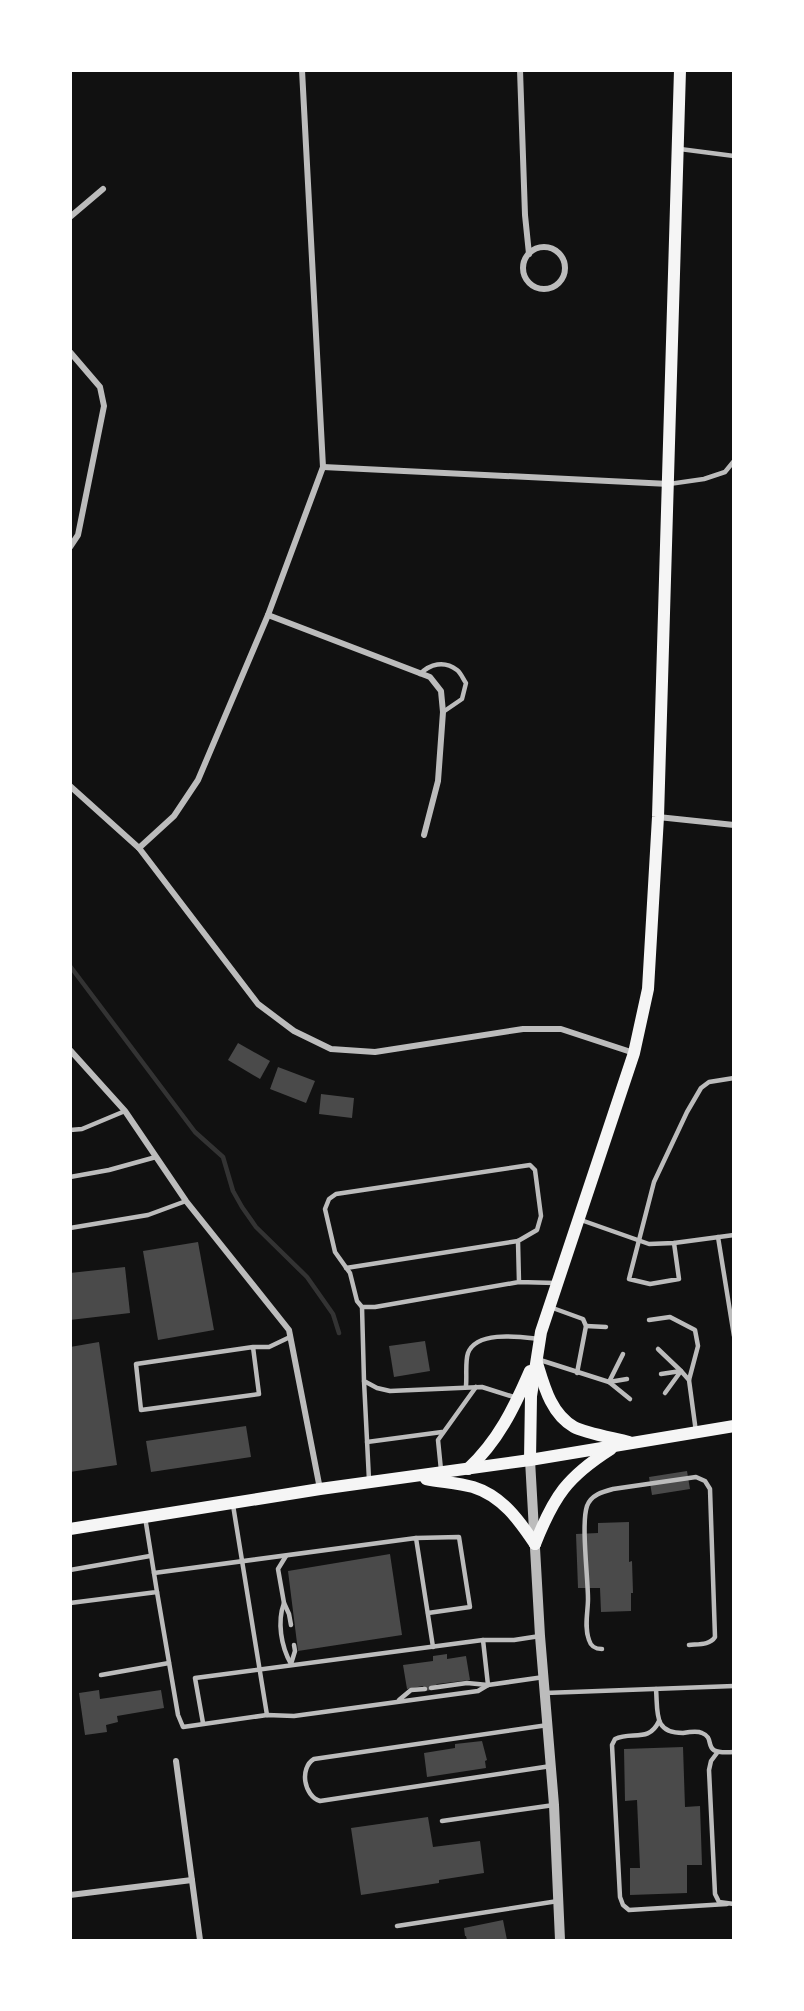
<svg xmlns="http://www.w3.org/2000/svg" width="804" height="2011" viewBox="0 0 804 2011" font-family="Commissioner,sans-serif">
	<rect width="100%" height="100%" fill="#111"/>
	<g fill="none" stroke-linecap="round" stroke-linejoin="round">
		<polyline stroke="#333" stroke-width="4.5" points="70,966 195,1132 223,1157 233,1191 242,1207 256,1227 307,1277 333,1314 339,1333"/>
	</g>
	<g fill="#4a4a4a">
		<polygon points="238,1043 270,1061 260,1079 228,1060"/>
		<polygon points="278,1067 315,1081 306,1103 270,1089"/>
		<polygon points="321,1094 354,1098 352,1118 319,1114"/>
		<polygon points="198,1242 214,1330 158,1340 143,1251"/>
		<polygon points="125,1267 130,1313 70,1320 70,1273"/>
		<polygon points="425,1341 430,1371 394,1377 389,1346"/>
		<polygon points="99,1342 117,1465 70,1472 70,1347"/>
		<polygon points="246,1426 251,1457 151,1472 146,1441"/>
		<polygon points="687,1471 690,1489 652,1495 649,1477"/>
		<polygon points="629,1522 629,1562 632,1561 633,1593 631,1593 631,1611 601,1612 600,1588 578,1588 576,1534 598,1533 598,1523"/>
		<polygon points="390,1554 402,1635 298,1651 288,1571"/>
		<polygon points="447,1654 447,1659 466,1656 470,1680 437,1684 431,1690 425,1691 423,1686 407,1689 403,1665 433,1661 433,1656"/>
		<polygon points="99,1690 100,1699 161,1690 164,1708 117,1716 118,1722 106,1725 107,1732 85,1735 79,1693"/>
		<polygon points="482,1741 487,1760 485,1761 486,1768 427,1777 424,1753 455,1748 455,1744"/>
		<polygon points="683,1747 685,1807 700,1806 702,1865 687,1865 687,1893 630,1895 630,1868 640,1868 637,1800 625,1801 624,1749"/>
		<polygon points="428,1817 433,1847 480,1841 484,1873 439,1880 439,1883 361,1895 351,1828"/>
		<polygon points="503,1920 507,1940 467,1940 466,1936 465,1936 464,1928"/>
	</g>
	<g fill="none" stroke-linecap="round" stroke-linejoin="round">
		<g stroke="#bcbcbc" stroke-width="4.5">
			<polyline points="680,149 734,156"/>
			<polyline points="669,484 704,479 725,472 734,461"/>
			<path d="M 420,674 C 430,664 444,660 457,670 C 461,673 463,679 466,683 L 462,699 L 443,712"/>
			<polyline points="70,1130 82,1129 125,1111"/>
			<polyline points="70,1177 109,1170 156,1157"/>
			<polyline points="581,1220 649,1244 674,1243 734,1235"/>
			<polyline points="70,1228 148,1215 186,1201"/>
			<polyline points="718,1237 734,1336"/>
			<polyline points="674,1243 679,1279 650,1284 629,1279 654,1182 687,1112 701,1088 709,1082 734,1078"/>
			<polyline points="346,1268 518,1241"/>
			<polyline points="519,1282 518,1241 537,1230 541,1216 535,1170 530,1165 336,1194 329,1199 325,1209 335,1252 350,1273 357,1301 362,1307 375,1307 519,1282 555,1283"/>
			<polyline points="362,1307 364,1381 377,1388 390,1391 482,1387 517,1398"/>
			<polyline points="550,1307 583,1319 586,1326 577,1373"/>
			<polyline points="649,1320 670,1317 695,1330 698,1346 689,1380"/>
			<polyline points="586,1326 606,1327"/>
			<polyline points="253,1347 136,1364 141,1410 259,1394 253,1347 269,1347 290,1337"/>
			<polyline points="658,1349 681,1371 665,1393"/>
			<polyline points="623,1354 609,1382 630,1399"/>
			<polyline points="537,1359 609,1382 627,1379"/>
			<polyline points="661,1374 681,1371 689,1380 696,1432"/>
			<polyline points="364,1381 369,1480"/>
			<path d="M 466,1386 C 467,1376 465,1362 468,1353 C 477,1330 521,1337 540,1339"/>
			<polyline points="367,1442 442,1432"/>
			<polyline points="441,1470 438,1440 476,1387"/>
			<polyline points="233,1505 267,1715"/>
			<polyline points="416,1538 459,1537 470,1607 428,1613"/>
			<polyline points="286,1556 278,1569 284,1603 289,1614 291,1625"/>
			<polyline points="70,1570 150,1556"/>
			<polyline points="154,1573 416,1538 433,1647"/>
			<polyline points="157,1592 178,1715 183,1727 267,1715 294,1716 478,1691 488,1685"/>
			<polyline points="70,1603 157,1592 145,1517"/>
			<path d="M 284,1603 C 277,1622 281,1646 291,1664"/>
			<path d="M 602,1649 C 595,1649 591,1647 589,1640 C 584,1627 588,1612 588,1599 C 588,1577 581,1524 587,1506 C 591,1495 602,1492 613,1489 L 696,1477 L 705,1481 L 710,1489 L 715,1637 C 710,1645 699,1644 689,1645"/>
			<polyline points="291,1664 295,1651 294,1645"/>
			<polyline points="101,1675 169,1663"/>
			<polyline points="488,1685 483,1640 514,1640 540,1636"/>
			<polyline points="431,1688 467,1683 488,1685 544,1677"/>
			<path d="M 656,1689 C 658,1713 653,1733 683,1733 C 689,1732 698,1731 702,1733 C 718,1739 698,1755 734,1752"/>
			<polyline points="545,1693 734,1686"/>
			<polyline points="399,1700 411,1690 425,1689"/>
			<path d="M 659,1721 C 649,1743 632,1731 615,1739 L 612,1745 L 620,1897 L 623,1905 L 629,1910 L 727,1904"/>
			<polyline points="203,1723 195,1678 483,1640"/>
			<path d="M 548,1725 L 314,1759 C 299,1768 304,1796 320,1801 L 551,1766"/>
			<polyline points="717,1753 711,1761 709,1770 715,1894 719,1902 734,1904"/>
			<polyline points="442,1821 554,1805"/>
			<polyline points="397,1926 558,1901"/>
		</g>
		<g stroke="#bcbcbc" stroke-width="6">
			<polyline points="520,70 525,215 529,254"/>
			<polyline points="70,217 103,189"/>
			<circle cx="544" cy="268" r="21"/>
			<polyline points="70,352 100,387 104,406 78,535 70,547"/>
			<polyline points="323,467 669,484"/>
			<polyline points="268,615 430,677 441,691 443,712 438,781 424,835"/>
			<polyline points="70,786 139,848 258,1004 294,1031 331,1049 375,1052 523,1029 561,1029 634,1053"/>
			<polyline points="658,817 734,825"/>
			<polyline points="139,848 174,816 198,780 268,615 323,467 302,70"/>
			<polyline points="70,1050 125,1111 186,1201 289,1330 320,1489"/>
			<polyline points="176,1761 200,1940"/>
			<polyline points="70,1895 192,1880"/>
		</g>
		<polyline stroke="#bcbcbc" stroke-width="10" points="530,1460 540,1636 554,1805 560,1940"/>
		<g stroke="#f5f5f5" stroke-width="12">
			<path d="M 537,1363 C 544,1386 551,1414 574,1427 C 585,1433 614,1438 629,1442"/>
			<polyline points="530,1460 531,1396 541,1332 634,1053 648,989 658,817 680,70"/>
			<path d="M 468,1469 C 498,1441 514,1408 530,1371"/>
			<path d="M 426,1479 C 441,1482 458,1483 473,1487 C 502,1496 519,1520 535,1544"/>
			<polyline points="70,1529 320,1489 530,1460 734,1426"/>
			<path d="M 535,1544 C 554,1496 567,1477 611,1449"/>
		</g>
	</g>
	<rect width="804" height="2011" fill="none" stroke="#ffffff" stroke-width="144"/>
</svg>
